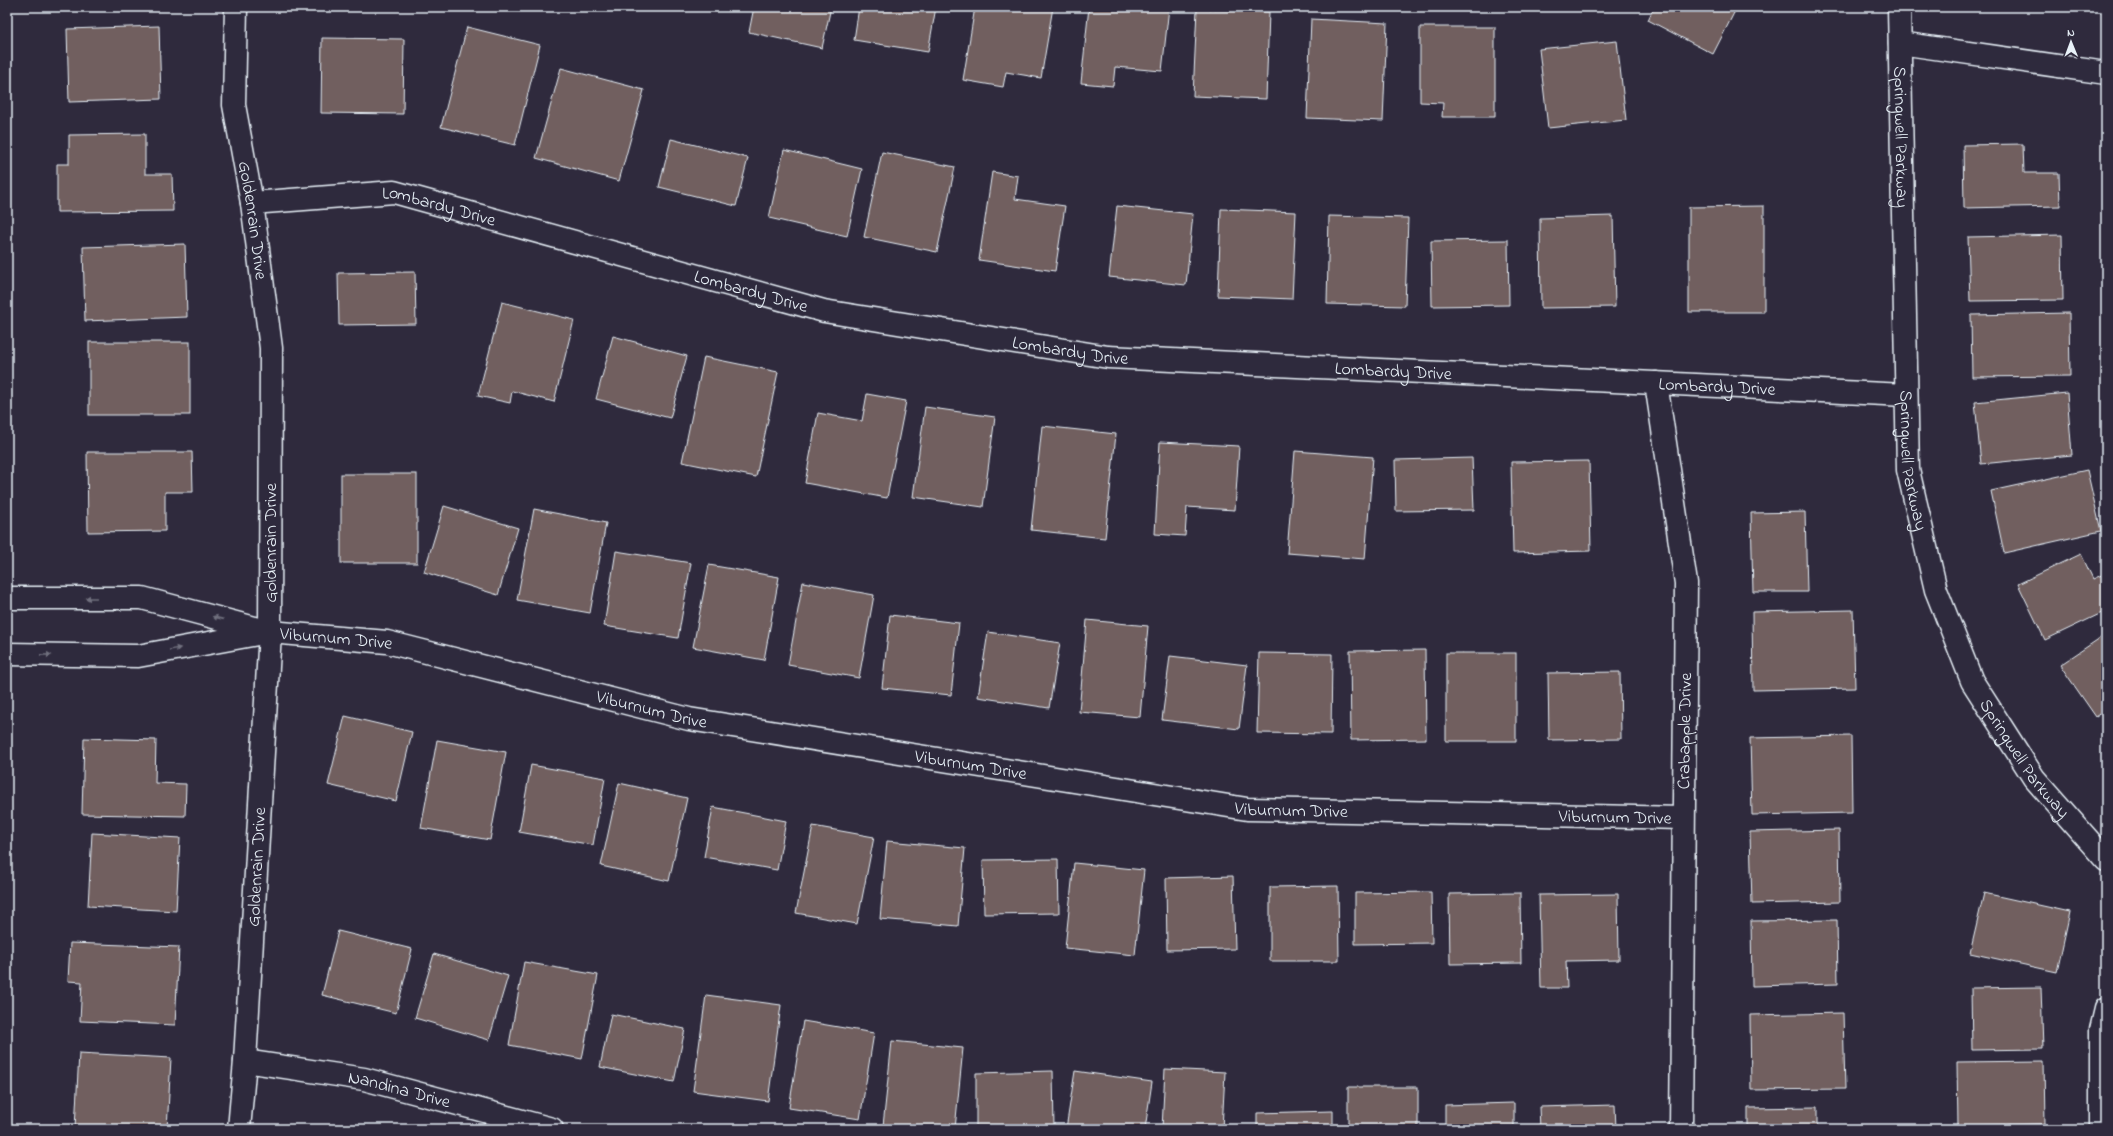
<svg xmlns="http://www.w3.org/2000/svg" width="2113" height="1136" viewBox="0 0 2113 1136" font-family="'Indie Flower',sans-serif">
	<rect width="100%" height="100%" fill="#2f2a3d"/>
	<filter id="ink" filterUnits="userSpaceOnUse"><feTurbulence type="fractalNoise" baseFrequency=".025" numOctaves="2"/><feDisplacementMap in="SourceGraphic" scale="8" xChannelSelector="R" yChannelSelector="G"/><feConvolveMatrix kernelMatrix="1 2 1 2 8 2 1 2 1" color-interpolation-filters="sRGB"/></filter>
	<g filter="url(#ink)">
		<g fill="#715e5e" stroke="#e8f1f8">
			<polygon points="754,7 831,7 822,48 749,32"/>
			<polygon points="859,7 936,7 928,52 854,40"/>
			<polygon points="975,7 1053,7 1041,78 1006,72 1003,87 963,80"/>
			<polygon points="1089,7 1169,7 1162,71 1115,67 1113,86 1081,83"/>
			<polygon points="1654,7 1737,7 1713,54 1648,20"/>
			<polygon points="1197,9 1269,12 1266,99 1193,96"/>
			<polygon points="1311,19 1387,23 1383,121 1307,118"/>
			<polygon points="159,26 161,99 69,102 67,29"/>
			<polygon points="467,27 540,45 515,145 441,127"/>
			<polygon points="1420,27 1495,27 1495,117 1442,117 1443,103 1420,102"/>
			<polygon points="322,38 404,39 403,114 321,113"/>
			<polygon points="1617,41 1626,120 1548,128 1539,49"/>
			<polygon points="561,68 644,90 619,181 536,158"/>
			<polygon points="145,134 145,174 172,174 173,211 57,212 57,164 69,164 69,135"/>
			<polygon points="671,139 748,158 736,206 659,187"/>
			<polygon points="2023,144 2024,173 2059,173 2060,206 1964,208 1963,145"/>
			<polygon points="784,150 862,169 847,236 769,218"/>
			<polygon points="882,152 955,167 937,252 864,237"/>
			<polygon points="992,172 1018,176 1015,199 1065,206 1055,271 979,260"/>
			<polygon points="1117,206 1193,214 1186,285 1109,277"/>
			<polygon points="1764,206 1764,312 1689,312 1689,207"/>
			<polygon points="1221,209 1296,212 1292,299 1218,296"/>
			<polygon points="1329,216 1408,218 1405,306 1327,304"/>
			<polygon points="1613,216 1615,307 1541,308 1540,218"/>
			<polygon points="2062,235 2063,300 1970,301 1968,237"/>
			<polygon points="1508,240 1509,305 1432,306 1431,241"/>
			<polygon points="185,244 187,317 85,321 83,247"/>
			<polygon points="415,272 416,324 339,325 338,273"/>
			<polygon points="502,302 574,320 554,402 512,391 510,403 478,396"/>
			<polygon points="2069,313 2070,376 1972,377 1971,315"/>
			<polygon points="613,336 687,356 670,418 596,399"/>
			<rect x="89" y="342" width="101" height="73"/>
			<polygon points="704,357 778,372 756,477 682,462"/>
			<polygon points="2067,393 2072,455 1981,464 1975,402"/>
			<polygon points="867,394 906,401 887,498 805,483 818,413 862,421"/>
			<polygon points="925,407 995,417 983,507 913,497"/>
			<polygon points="1042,426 1116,434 1105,538 1031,530"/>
			<polygon points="1160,442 1239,446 1235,510 1187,507 1185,536 1155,534"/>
			<polygon points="1295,451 1373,457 1365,559 1287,553"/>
			<polygon points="87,452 192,452 193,492 165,492 165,531 88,532"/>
			<polygon points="1472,458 1474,510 1396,511 1395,460"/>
			<polygon points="1589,461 1591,551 1513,553 1511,462"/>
			<polygon points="2087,470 2101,531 2004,553 1991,491"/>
			<rect x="341" y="474" width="76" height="89"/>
			<polygon points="444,506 518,528 498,595 424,572"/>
			<polygon points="534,509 606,523 590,613 517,600"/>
			<polygon points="1805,512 1807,592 1753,592 1751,513"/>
			<polygon points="616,551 691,563 678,638 604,626"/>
			<polygon points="2081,554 2093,579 2106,573 2106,611 2045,640 2018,584"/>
			<polygon points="709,565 779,577 764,660 693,647"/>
			<polygon points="803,582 874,595 859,678 788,665"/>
			<polygon points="1853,610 1855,688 1753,690 1752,612"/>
			<polygon points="890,615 959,623 951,695 882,688"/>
			<polygon points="1087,620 1148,626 1140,717 1079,712"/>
			<polygon points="988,632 1060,643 1049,708 978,697"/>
			<polygon points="2106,634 2106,710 2096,717 2060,665"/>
			<polygon points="1425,650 1426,739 1351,740 1350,651"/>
			<polygon points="1259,653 1332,654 1331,734 1257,733"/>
			<rect x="1446" y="653" width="70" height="88"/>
			<polygon points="1170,656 1247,665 1239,729 1162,720"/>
			<polygon points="1620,672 1621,739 1549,740 1548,673"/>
			<polygon points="345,716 412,732 396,801 328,785"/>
			<polygon points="1851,736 1852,813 1752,815 1750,738"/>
			<polygon points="84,738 156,740 155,783 186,784 185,816 82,814"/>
			<polygon points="437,740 506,752 490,840 421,828"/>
			<polygon points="531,765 605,778 593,845 519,832"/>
			<polygon points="619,783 687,798 669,881 601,866"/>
			<polygon points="713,807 786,821 777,870 704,857"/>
			<polygon points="813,826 874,837 857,924 796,913"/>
			<polygon points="1839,830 1840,902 1752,904 1750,832"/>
			<polygon points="92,833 180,838 176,911 88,906"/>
			<polygon points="887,841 965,848 958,926 880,919"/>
			<polygon points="1058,859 1059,913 984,914 983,860"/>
			<polygon points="1074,863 1144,870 1135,955 1065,948"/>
			<polygon points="1233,876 1235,949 1167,950 1166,878"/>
			<polygon points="1338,886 1339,961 1270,961 1270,887"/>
			<polygon points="1431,892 1432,943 1355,944 1355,893"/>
			<polygon points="1520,893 1521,963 1450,964 1449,894"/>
			<polygon points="1984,893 2070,912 2057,972 1970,953"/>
			<polygon points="1618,894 1619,960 1566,961 1567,988 1541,988 1539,895"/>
			<polygon points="1837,920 1838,984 1752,986 1751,921"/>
			<polygon points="338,931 412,949 396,1013 322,995"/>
			<polygon points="70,943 179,947 175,1025 80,1021 82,982 68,981"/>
			<polygon points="434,954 508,976 489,1040 415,1018"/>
			<polygon points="524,962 598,975 582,1059 509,1045"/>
			<polygon points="2041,987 2043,1049 1972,1050 1971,988"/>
			<polygon points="706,995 781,1005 768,1101 693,1091"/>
			<polygon points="1843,1013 1845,1089 1751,1090 1750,1015"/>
			<polygon points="611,1014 685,1029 674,1082 600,1067"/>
			<polygon points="803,1021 874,1033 860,1119 789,1108"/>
			<polygon points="892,1041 963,1048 955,1129 909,1129 883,1126"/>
			<polygon points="79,1053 171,1058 167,1129 75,1128"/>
			<polygon points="2044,1061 2045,1124 1958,1126 1957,1062"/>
			<polygon points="1165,1069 1225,1072 1222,1129 1162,1129"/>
			<polygon points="1053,1071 1054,1129 976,1129 976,1073"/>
			<polygon points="1075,1071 1152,1082 1145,1129 1066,1129"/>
			<rect x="1348" y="1087" width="70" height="42"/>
			<polygon points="1514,1103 1514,1129 1445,1129 1445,1105"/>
			<polygon points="1615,1105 1616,1129 1540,1129 1539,1107"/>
			<polygon points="1817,1107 1817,1129 1748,1129 1748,1108"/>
			<polygon points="1333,1111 1333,1129 1257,1129 1257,1113"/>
		</g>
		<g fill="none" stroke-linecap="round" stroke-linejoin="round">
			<defs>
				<g id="minor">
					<path id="s1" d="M 236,7 L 234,105 L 252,203 L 271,348 L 270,632 L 245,1061 L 239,1129"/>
					<path id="s2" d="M 1899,7 L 1908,470 L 1936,590 L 1972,681 L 2034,778 L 2106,860"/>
					<polyline points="1900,43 2106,73"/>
					<path id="s3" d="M 252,203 L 394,192 L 824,311 L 1108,357 L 1906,395"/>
					<polyline points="1656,383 1686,583 1681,1129"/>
					<path id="s4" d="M 7,598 L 142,598 L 270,632 L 387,642 L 689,719 L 1247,809 L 1683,818"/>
					<polyline points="7,654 138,656 263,633"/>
					<path id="s5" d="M 245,1061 L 364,1079 L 552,1129"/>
					<polyline points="2101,1129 2101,1030 2106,1009"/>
				</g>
			</defs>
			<use href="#minor" stroke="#e8f1f8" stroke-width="25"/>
			<use href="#minor" stroke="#2f2a3d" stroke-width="22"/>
		</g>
		<defs><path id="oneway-solid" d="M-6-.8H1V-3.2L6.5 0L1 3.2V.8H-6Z"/></defs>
		<g fill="#70707e">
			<use href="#oneway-solid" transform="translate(91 598) rotate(-180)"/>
			<use href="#oneway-solid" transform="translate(218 618) rotate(-165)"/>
			<use href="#oneway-solid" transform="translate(175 649) rotate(-10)"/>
			<use href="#oneway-solid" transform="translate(46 655) rotate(1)"/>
		</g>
	</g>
	<g text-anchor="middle" stroke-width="3.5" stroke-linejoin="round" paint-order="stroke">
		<g font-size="18" fill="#e8f1f8" stroke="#2f2a3d">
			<text dy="6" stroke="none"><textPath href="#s2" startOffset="130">Springwell Parkway</textPath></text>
			<text dy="6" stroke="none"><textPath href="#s3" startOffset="189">Lombardy Drive</textPath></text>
			<text dy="6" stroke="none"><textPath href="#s1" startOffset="215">Goldenrain Drive</textPath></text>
			<text dy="6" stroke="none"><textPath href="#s3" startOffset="513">Lombardy Drive</textPath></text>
			<text dy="6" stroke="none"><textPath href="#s3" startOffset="838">Lombardy Drive</textPath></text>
			<text dy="6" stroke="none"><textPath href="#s3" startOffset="1162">Lombardy Drive</textPath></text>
			<text dy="6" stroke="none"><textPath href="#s3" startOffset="1486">Lombardy Drive</textPath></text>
			<text dy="6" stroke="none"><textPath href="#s2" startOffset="454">Springwell Parkway</textPath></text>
			<text transform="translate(270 543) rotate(-90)" y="6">Goldenrain Drive</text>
			<text dy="6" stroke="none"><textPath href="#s4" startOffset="334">Viburnum Drive</textPath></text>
			<text dy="6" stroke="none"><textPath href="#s4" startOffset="658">Viburnum Drive</textPath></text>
			<text transform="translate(1684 731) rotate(-89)" y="6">Crabapple Drive</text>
			<text dy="6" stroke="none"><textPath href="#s2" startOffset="778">Springwell Parkway</textPath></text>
			<text dy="6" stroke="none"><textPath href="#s4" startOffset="982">Viburnum Drive</textPath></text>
			<text dy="6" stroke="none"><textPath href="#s4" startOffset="1306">Viburnum Drive</textPath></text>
			<text dy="6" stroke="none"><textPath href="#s4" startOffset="1630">Viburnum Drive</textPath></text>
			<text transform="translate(256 867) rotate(-87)" y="6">Goldenrain Drive</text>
			<text dy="6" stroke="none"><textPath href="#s5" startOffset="157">Nandina Drive</textPath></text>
		</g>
	</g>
	<rect width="2113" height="1136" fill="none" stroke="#2f2a3d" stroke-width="24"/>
	<rect x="12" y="12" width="2089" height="1112" fill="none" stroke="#e8f1f8" stroke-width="1.5" filter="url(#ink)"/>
	<g transform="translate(2071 42) rotate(359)" stroke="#2f2a3d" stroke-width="3" paint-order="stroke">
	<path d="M0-3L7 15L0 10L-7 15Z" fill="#e8f1f8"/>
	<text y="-6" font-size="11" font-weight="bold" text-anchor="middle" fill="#e8f1f8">N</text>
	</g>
</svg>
